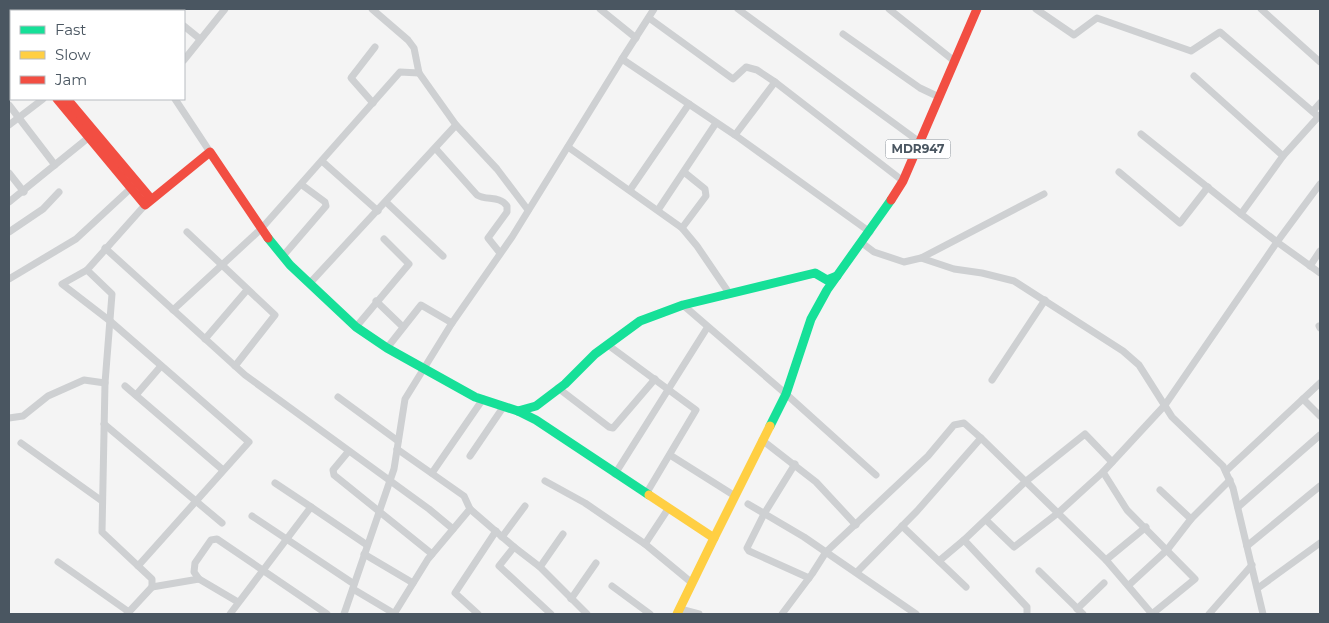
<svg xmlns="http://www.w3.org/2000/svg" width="1329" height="623" viewBox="0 0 1329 623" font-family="Montserrat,sans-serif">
	<rect width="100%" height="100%" fill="#f4f4f4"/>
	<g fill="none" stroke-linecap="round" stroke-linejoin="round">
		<g stroke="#ced0d2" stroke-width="7">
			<polyline points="92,9 94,11"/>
			<polyline points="148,9 149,11"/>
			<polyline points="162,9 165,11"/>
			<polyline points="372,9 408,40 414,48 419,73 456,125 497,169 528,210"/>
			<polyline points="600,9 636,38"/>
			<polyline points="738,9 921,143"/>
			<polyline points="889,9 953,60"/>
			<polyline points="1036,9 1074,35 1097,18 1191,51 1220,32 1320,118"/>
			<polyline points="1261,9 1320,62"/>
			<polyline points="649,18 733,79 746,67 757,70 775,82"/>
			<polyline points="184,26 200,39"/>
			<polyline points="843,34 920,88 939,97"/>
			<polyline points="622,59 654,9"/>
			<polyline points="184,60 225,9"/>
			<polyline points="1194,76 1283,156 1241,214 1277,242 1320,184"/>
			<polyline points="9,88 11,86"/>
			<polyline points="175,99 210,152"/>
			<polyline points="373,103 351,78 375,47"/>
			<polyline points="9,105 55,165"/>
			<polyline points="1313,111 1320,103"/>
			<polyline points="9,125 43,99"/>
			<polyline points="1141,134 1241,214"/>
			<polyline points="735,135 775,82 903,181"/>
			<polyline points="568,147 682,228 697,246 729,293"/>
			<path d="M 436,149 L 477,195 C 487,201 499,195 507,206 L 507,212 L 488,238 L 500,253"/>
			<polyline points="1283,156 1319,116"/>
			<polyline points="323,162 378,211"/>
			<polyline points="1119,172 1180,223 1208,187"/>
			<polyline points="9,173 24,192"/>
			<polyline points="630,190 689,104"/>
			<polyline points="9,202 88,138"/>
			<polyline points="386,202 443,256"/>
			<polyline points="658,210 716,123"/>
			<polyline points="682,228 706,196 705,189 684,172"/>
			<polyline points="9,232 43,209 59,192"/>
			<polyline points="187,232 275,315 235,366"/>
			<polyline points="862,243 874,252 904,262 921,258 954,269 982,273 1014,281 1123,351 1139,365 1172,417 1223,466 1233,488 1263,614"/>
			<polyline points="105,248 245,375 429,509 453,529"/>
			<polyline points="283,256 326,206 325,202 302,185"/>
			<polyline points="921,258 1044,194"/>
			<polyline points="1310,266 1320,251"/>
			<polyline points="87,270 62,284 110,321 249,442 138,566"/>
			<polyline points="9,279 76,239 130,189"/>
			<polyline points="310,283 456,125"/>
			<polyline points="376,301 403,327"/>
			<polyline points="683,305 786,394 876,475"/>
			<polyline points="173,310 261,229 400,72 419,73"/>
			<polyline points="1319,326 1320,328"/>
			<polyline points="356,327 409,264 384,239"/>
			<polyline points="205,339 247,290"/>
			<polyline points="608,345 696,410 646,494"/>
			<polyline points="387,348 421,305 452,323"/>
			<polyline points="992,380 1045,300"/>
			<polyline points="125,386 223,470"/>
			<polyline points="558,388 609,427 613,428 655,379"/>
			<polyline points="136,395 161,366"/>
			<polyline points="338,397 398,441"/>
			<polyline points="1303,399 1320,416"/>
			<polyline points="9,418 23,416 48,396 84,380 105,383"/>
			<polyline points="104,424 222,523"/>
			<polyline points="762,440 816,482 856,525"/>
			<polyline points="21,443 102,501"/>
			<polyline points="397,449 464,496 470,509 514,547 499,566 551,614"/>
			<polyline points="348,452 333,470 334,475 432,554"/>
			<polyline points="670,455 735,496"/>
			<polyline points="470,456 504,406"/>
			<polyline points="795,464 764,514 747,548 749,551 809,578"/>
			<polyline points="1226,471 1320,383"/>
			<polyline points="1103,472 1127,510 1195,579 1152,614"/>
			<polyline points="432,473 483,399"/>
			<polyline points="615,474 707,328"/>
			<polyline points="545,481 585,503 645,544 668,509"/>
			<polyline points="275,483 311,507"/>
			<polyline points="1160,490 1191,519"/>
			<polyline points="748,504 804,537 916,614"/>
			<polyline points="1238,507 1320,435"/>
			<polyline points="252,516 354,584"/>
			<polyline points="986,520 1014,547 1058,513 1103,472 1165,405 1277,242 1320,273"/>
			<polyline points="902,526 966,587"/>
			<polyline points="502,537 525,506"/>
			<polyline points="645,544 692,583"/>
			<polyline points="1247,546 1320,486"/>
			<polyline points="514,547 540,567 587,614"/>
			<polyline points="364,554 413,583"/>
			<polyline points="1106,560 1146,527"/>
			<polyline points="939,561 964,540"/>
			<polyline points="58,562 129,612"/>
			<polyline points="540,567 563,534"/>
			<polyline points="1039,571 1083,614"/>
			<polyline points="857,572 917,511 981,438 1106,560 1152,614"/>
			<polyline points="199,579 194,572 195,563 211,540 217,539 327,614"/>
			<polyline points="1129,585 1167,550 1191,519 1230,480"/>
			<polyline points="612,586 650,614"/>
			<polyline points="152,587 199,579 238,602"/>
			<polyline points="1258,588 1320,543"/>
			<polyline points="353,589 395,614"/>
			<polyline points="571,599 596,563"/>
			<polyline points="680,609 699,614"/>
			<polyline points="1077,609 1104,583"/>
			<polyline points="127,614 152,587 152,579 102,532 105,383 112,294 87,270 145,205"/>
			<polyline points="230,614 311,507 367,545"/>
			<polyline points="344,614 394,469 405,399 452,323 512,237 622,59 735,135 870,232"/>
			<polyline points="394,614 428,559 470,509"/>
			<polyline points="478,614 455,593 496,531"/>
			<polyline points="782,614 812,574 826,552 928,456 954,425 964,423 981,438"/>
			<polyline points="1027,614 1027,607 964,540 1025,482 1085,434 1112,462"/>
			<polyline points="1209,614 1252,565"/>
		</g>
		<g stroke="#16e098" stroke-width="9">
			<polyline points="9,37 11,40"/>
			<polyline points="268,238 290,265 356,327 387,348 475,397 518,411 536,420 649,495"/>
			<polyline points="518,411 536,406 565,384 595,354 640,321 683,305 815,273 827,280 837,276"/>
			<polyline points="770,426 786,394 811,319 827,290 891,200"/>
		</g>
		<g stroke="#ffcf43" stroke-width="9">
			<polyline points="9,25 11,29"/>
			<polyline points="649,495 714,538 770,426"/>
			<polyline points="677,614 714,538"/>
		</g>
		<g stroke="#f24e42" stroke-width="9">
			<polyline points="57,99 145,205 210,152 268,238"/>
			<polyline points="67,99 151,199"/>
			<polyline points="891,200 903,181 977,9"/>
		</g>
	</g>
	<g text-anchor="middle" stroke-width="5" stroke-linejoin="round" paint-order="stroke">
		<rect fill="#fff" stroke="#808990" stroke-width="1" x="885.5" y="139.5" width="65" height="19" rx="4"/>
		<g font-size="12" font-weight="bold" fill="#4a5661">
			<text x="918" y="153">MDR947</text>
		</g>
	</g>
	<rect width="1329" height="623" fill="none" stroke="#4a5661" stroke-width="20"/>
	<rect x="10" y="10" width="175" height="90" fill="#ffffff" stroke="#b7bbc0"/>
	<rect x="20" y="26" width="25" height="8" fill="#16e098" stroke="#b7bbc0"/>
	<text x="55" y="35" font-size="15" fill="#4a5661">Fast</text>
	<rect x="20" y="51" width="25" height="8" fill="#ffcf43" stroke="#b7bbc0"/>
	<text x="55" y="60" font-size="15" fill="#4a5661">Slow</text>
	<rect x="20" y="76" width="25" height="8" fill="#f24e42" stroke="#b7bbc0"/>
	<text x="55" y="85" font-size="15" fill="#4a5661">Jam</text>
</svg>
